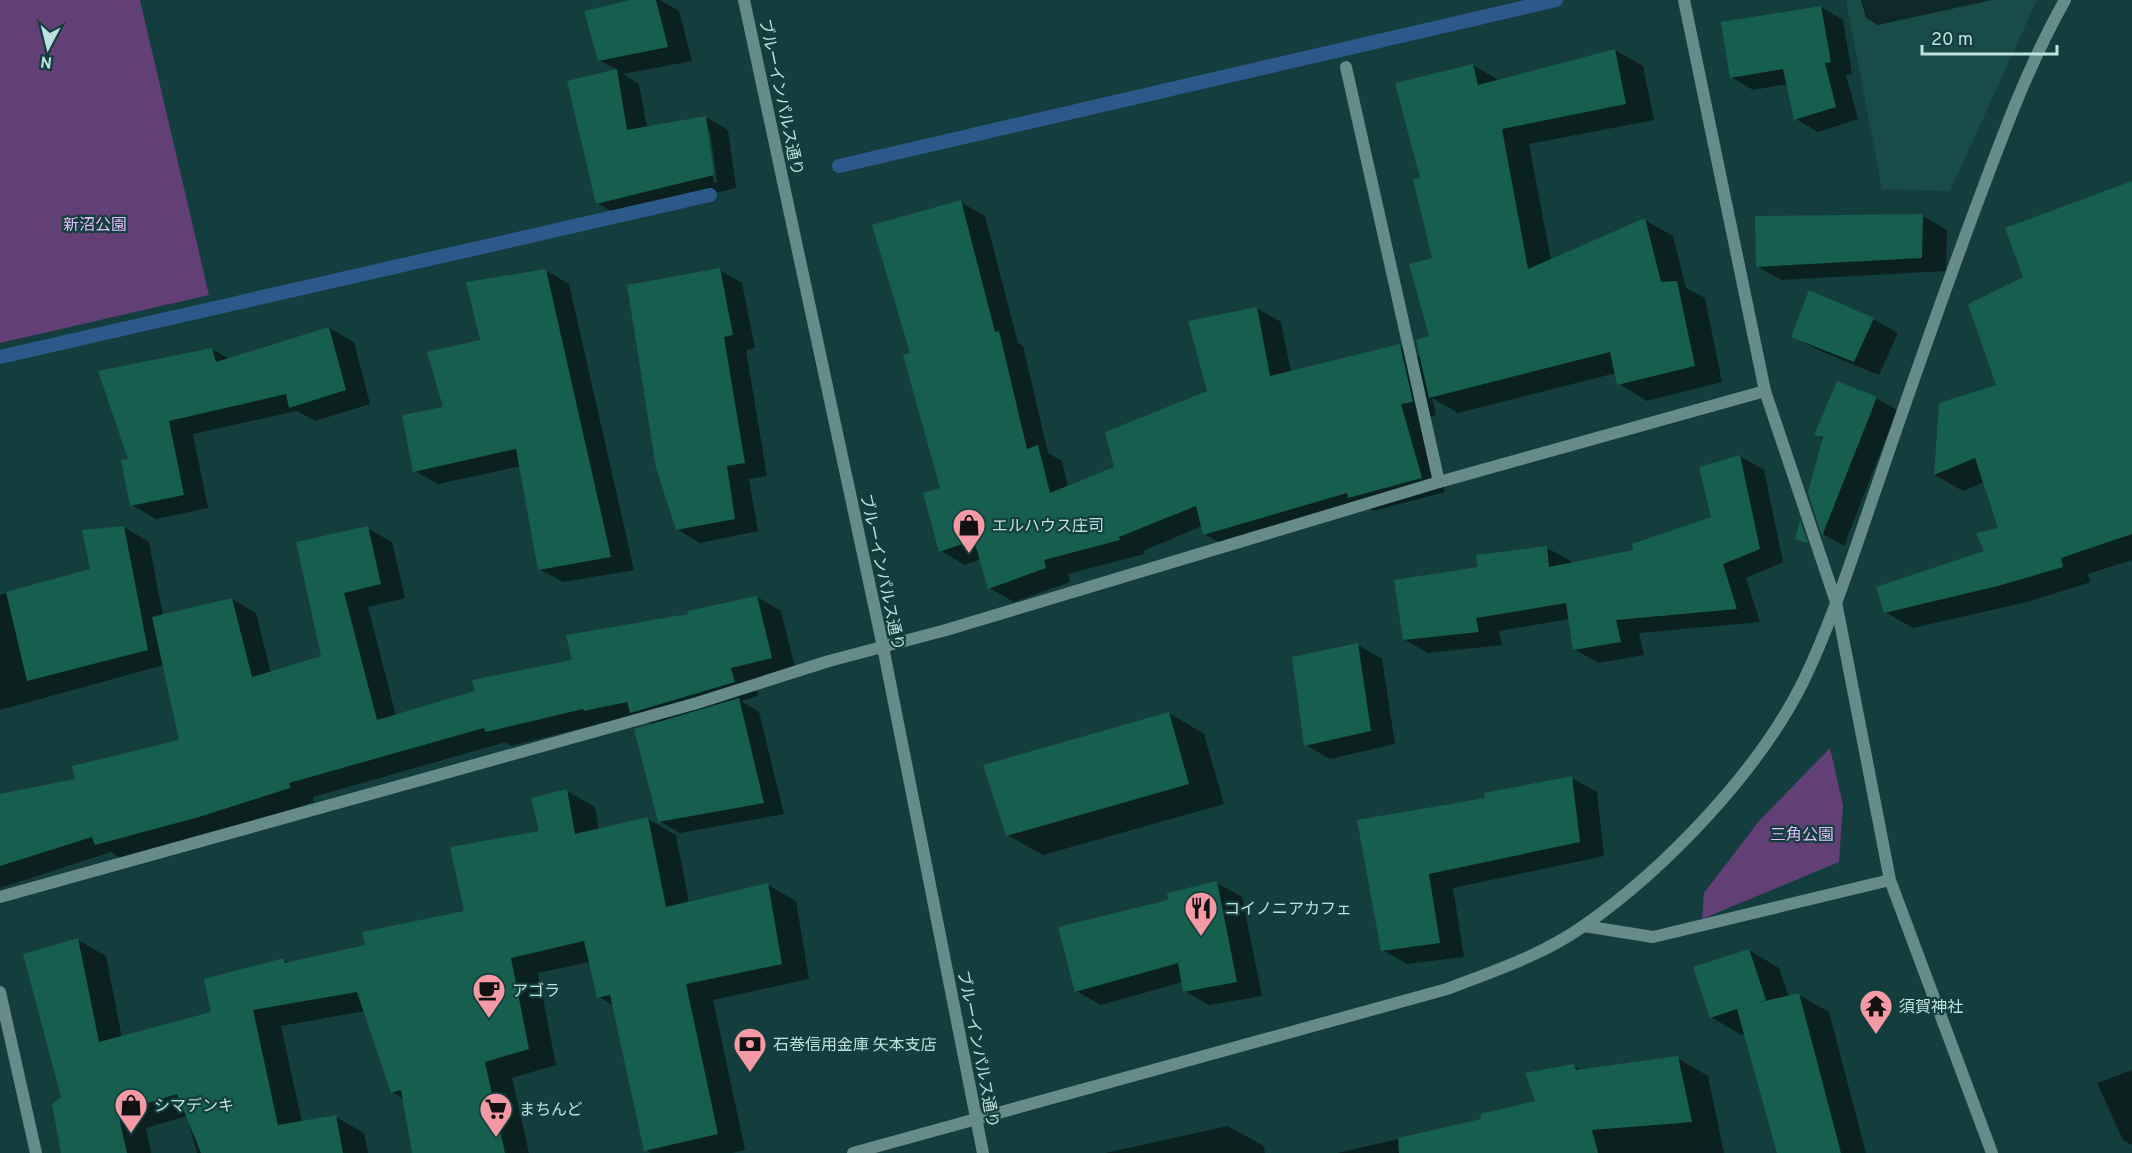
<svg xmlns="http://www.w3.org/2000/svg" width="2132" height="1153" viewBox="0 0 2132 1153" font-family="Overpass,'Noto Sans JP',sans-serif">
	<rect width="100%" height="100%" fill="#143e3d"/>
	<polygon fill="#194b49" points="1846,0 2037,0 1950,191 1882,189"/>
	<g fill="#623f74">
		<polygon points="0,0 140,0 209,295 0,343"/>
		<polygon points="1830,748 1843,805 1839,862 1702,919 1704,893 1759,821"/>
	</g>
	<g fill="#0007" fill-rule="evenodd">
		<path d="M 638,0 L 660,0 L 679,11 L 692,61 L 623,74 L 639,84 L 647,128 L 706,117 L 728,130 L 736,188 L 620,216 L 597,203 L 568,82 L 618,70 L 599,60 ZM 707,131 L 710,131 L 717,182 L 714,183 Z"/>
		<polygon points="1861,0 1992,0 1878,25 1866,18"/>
		<polygon points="1821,7 1843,20 1852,74 1846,75 1858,119 1818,132 1796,119 1788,84 1753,90 1731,77"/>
		<polygon points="1615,50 1643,66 1654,120 1529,144 1551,261 1645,220 1673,236 1686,288 1705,298 1722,382 1647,401 1619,384 1616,373 1458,413 1432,398 1436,415 1425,418 1445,492 1373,511 1368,507 1229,548 1204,534 1202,526 1143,551 1144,554 1068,574 1070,582 1014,602 989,588 981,559 965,565 941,551 942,489 912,354 960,202 985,216 1018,343 1023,346 1048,453 1062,461 1068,487 1116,468 1208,392 1257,308 1281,322 1291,372 1399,346 1421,358 1430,337 1434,259 1422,179 1473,65 1500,81"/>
		<polygon points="2132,182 2132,560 2088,574 2091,582 2027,602 1913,628 1885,612 1986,552 2000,530 1984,482 1963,491 1935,475 1940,404 1998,386 2025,278"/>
		<polygon points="1923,216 1947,230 1946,271 1782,280 1757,266"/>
		<polygon points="545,270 569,284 634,570 563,582 539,569 521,466 438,484 415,471 482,341"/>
		<polygon points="719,270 742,283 755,348 746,350 767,476 749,479 758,531 700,543 677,529"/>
		<polygon points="1873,319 1898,333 1879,375 1818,350 1793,336"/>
		<polygon points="329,328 354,342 370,404 315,421 297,411 193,434 208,508 156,519 132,505 130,460 212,349 229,359"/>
		<polygon points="1876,398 1897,410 1844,546 1824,535 1809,492 1824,439 1816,434"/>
		<polygon points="1740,456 1764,470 1783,562 1746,578 1760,622 1639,633 1644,655 1598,663 1574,649 1570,619 1499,631 1502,645 1428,653 1405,640 1479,568 1547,548 1571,561 1571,565 1635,551 1713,518"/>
		<polygon points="124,527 149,542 163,616 232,599 256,613 271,673 323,657 298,543 367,528 392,542 405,598 368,607 396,716 573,661 689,616 757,597 781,611 796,671 755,682 758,696 741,701 759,712 784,814 680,833 659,821 653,725 640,717 606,722 511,746 506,742 313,797 314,802 224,830 120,858 111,852 0,888 0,796 77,780 181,741 164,665 0,710 0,595 92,570"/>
		<polygon points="1358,645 1382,659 1395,744 1330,759 1306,745"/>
		<polygon points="1169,713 1204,734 1224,804 1043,855 1007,835"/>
		<polygon points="1572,778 1597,792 1604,856 1453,888 1464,957 1407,964 1382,950 1359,821 1486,799"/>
		<polygon points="567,791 595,807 599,830 648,819 676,835 689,903 768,885 796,901 809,979 713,1000 745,1150 732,1153 651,1153 646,1150 614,1006 599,997 590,962 538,973 556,1065 512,1078 529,1153 414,1153 404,1099 392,1092 365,1011 281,1026 302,1122 336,1117 364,1133 368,1153 197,1153 187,1116 146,1128 151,1153 62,1153 62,1098 78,940 106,956 122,1038 213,1013 284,960 291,963 367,946 466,912 540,832"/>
		<polygon points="1217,883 1242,897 1262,996 1209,1005 1184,991 1183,982 1101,1005 1076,991 1170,901"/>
		<polygon points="1749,950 1779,968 1789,997 1799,995 1829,1012 1866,1153 1778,1153 1746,1033 1741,1035 1711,1017"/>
		<polygon points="1677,1058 1708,1076 1724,1153 1337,1153 1483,1120 1537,1102 1574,1066 1583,1071"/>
		<polygon points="2132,1070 2132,1145 2123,1140 2097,1083"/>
		<polygon points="1228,1126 1264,1146 1265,1153 1105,1153"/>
	</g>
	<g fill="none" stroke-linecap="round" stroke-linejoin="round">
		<g stroke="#2d598a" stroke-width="14">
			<polyline points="839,166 1556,0"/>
			<polyline points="0,357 710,195"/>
		</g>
	</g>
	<g fill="#165e4d">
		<polygon points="631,0 656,0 668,47 598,61 584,11"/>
		<polygon points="1821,6 1831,62 1825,63 1836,107 1794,120 1783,69 1730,78 1721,22"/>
		<polygon points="1615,49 1626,104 1502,129 1528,269 1645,218 1661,282 1677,281 1695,366 1617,385 1610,352 1429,398 1416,340 1429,336 1409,264 1432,258 1413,179 1420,178 1395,83 1473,64 1478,85"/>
		<polygon points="617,69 627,130 706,116 714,175 596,204 567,81"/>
		<polygon points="2132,181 2132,534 2061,558 2063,567 1998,586 1884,613 1876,587 1984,551 1976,533 1998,528 1975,458 1934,475 1939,403 1996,385 1968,304 2023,277 2005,228"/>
		<polygon points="961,200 995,332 999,331 1027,449 1038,445 1050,493 1114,467 1105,432 1207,391 1188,321 1257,307 1270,376 1400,344 1413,402 1401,404 1422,478 1348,498 1347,493 1203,535 1196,506 1119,537 1120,540 1044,560 1046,568 988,589 974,540 939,552 923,493 940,488 903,355 910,353 872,225"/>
		<polygon points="1923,214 1922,258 1756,267 1755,216"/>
		<polygon points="720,268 733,335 724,337 745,463 727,466 735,519 676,530 656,468 627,285"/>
		<polygon points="546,269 611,557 538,570 516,449 413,472 402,415 443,407 427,352 480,340 466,282"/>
		<polygon points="1809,290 1874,318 1854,362 1791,337"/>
		<polygon points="329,327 346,390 289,408 286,394 169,421 184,495 130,506 121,460 128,459 98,371 212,348 216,362"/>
		<polygon points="1837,381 1877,397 1822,536 1808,492 1823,437 1814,435"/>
		<polygon points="1740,455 1760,549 1723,564 1737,609 1616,620 1621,642 1573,650 1566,603 1476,618 1479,632 1403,640 1394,580 1478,567 1476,555 1547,546 1549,567 1633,550 1632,544 1711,517 1699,467"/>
		<polygon points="1800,520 1808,543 1795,539"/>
		<polygon points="124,526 148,650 27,681 6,592 90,569 82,530"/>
		<polygon points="368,526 381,584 344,593 377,720 475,691 472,680 572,660 566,635 688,614 687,611 757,596 772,658 731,668 735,682 630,713 627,702 584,711 583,709 486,732 484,728 289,783 290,788 199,817 95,845 92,837 0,866 0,794 75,779 72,766 179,740 152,617 232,598 252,677 321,656 296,542"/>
		<polygon points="1358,643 1371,731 1304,746 1292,657"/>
		<polygon points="739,698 764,803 658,822 634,729"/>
		<polygon points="1169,712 1189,784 1006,836 983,765"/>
		<polygon points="1572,776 1580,842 1429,874 1440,943 1381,951 1357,820 1485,798 1484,793"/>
		<polygon points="567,789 575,834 648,817 666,907 768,883 782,964 686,984 718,1134 644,1151 610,995 597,998 584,941 511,958 529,1049 485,1062 505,1153 412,1153 401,1090 391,1093 357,992 253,1010 278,1125 336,1115 343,1153 201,1153 177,1094 118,1113 127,1153 61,1153 52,1104 61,1097 23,954 78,938 99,1042 211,1012 204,979 284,958 285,963 365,945 362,932 464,911 450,847 539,831 531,798"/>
		<polygon points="1217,881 1237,982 1183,992 1178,963 1075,992 1058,927 1168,900 1167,893"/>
		<polygon points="1749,949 1766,1000 1756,1003 1799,993 1841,1153 1777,1153 1737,1009 1710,1018 1693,967"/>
		<polygon points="1678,1056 1692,1122 1592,1130 1598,1153 1399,1153 1398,1138 1481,1119 1480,1114 1535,1101 1525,1073 1574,1064 1576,1070"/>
	</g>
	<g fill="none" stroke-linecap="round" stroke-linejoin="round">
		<g stroke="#658b8a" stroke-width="12">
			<polyline points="1684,0 1765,391 1836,602 1890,880 1992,1153"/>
			<polyline points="1346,67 1439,482"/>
			<polyline points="0,897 697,703 829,661 946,630 1439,482 1765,391"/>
		</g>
		<g stroke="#658b8a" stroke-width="12">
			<polyline points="744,0 883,647 983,1153"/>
			<polyline points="1584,926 1653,937 1890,880"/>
			<polyline points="0,992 36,1153"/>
			<path d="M 853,1153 L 1447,989 C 1494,971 1543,955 1585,925 C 1666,868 1758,772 1803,682 C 1831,624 1851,561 1872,500 C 1907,398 1942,297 1980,196 C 2005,129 2030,62 2065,0"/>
		</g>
	</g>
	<defs>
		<symbol id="shop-pin" viewBox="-11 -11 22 30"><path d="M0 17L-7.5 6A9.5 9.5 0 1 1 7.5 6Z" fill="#f49aa4" stroke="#143e3d"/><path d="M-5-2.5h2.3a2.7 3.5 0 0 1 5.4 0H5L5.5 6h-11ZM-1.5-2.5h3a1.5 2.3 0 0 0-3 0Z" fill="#111"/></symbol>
		<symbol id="restaurant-pin" viewBox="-11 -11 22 30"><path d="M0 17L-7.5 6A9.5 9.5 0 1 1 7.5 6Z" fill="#f49aa4" stroke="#143e3d"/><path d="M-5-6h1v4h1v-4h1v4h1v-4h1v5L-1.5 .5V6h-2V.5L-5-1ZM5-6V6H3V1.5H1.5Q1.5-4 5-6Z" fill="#111"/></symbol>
		<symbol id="cafe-pin" viewBox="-11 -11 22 30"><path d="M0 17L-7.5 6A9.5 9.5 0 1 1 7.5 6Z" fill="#f49aa4" stroke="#143e3d"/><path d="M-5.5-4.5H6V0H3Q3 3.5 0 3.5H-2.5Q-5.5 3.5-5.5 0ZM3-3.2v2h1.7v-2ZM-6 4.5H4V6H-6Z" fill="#111"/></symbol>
		<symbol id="temple-pin" viewBox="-11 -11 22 30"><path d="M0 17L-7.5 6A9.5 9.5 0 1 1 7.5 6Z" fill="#f49aa4" stroke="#143e3d"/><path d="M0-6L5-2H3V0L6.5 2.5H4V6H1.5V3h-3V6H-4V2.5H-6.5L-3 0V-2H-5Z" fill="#111"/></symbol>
		<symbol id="bank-pin" viewBox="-11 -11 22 30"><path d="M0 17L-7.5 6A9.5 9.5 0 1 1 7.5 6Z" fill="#f49aa4" stroke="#143e3d"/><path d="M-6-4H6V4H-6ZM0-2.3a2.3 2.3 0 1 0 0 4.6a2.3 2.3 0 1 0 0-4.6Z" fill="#111"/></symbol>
		<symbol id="supermarket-pin" viewBox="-11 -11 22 30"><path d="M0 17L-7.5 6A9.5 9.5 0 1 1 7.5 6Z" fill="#f49aa4" stroke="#143e3d"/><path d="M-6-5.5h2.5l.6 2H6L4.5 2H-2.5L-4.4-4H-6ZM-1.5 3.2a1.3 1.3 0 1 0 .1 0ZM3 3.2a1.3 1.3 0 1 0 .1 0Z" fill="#111"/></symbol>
	</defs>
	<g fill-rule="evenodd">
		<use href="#shop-pin" x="950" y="506" width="38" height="52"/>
		<use href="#restaurant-pin" x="1182" y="889" width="38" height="52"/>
		<use href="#cafe-pin" x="470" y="971" width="38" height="52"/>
		<use href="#temple-pin" x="1857" y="987" width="38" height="52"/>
		<use href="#bank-pin" x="731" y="1025" width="38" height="52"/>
		<use href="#shop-pin" x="112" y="1086" width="38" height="52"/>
		<use href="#supermarket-pin" x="477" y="1090" width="38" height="52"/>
	</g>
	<g text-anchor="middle" stroke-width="4.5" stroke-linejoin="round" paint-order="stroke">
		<g font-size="16" fill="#bde1e0" stroke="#143e3d">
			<text transform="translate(782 97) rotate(78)" y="6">ブルーインパルス通り</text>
			<text transform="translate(883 572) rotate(78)" y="6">ブルーインパルス通り</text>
			<text transform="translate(979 1049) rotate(79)" y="6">ブルーインパルス通り</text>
		</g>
		<g font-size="16" fill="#e5bcfd" stroke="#143e3d">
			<text x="95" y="230">新沼公園</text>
			<text x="1802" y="840">三角公園</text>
		</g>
		<g font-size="16" fill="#bde1e0" stroke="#143e3d" text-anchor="start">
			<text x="992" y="531">エルハウス庄司</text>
			<text x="1224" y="914">コイノニアカフェ</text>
			<text x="512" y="996">アゴラ</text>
			<text x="1899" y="1012">須賀神社</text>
			<text x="773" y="1050">石巻信用金庫 矢本支店</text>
			<text x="154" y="1111">シマデンキ</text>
			<text x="519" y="1115">まちんど</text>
		</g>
	</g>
	<g transform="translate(48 48) rotate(187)" stroke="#143e3d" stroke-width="4.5" paint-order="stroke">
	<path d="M0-4.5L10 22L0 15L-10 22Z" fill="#bde1e0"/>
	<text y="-9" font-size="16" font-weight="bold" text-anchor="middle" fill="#bde1e0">N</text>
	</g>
	<path d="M1922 45v9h135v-9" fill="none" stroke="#bde1e0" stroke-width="3"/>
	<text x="1931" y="45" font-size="18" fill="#bde1e0" stroke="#143e3d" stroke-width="4.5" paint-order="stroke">20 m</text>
</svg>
